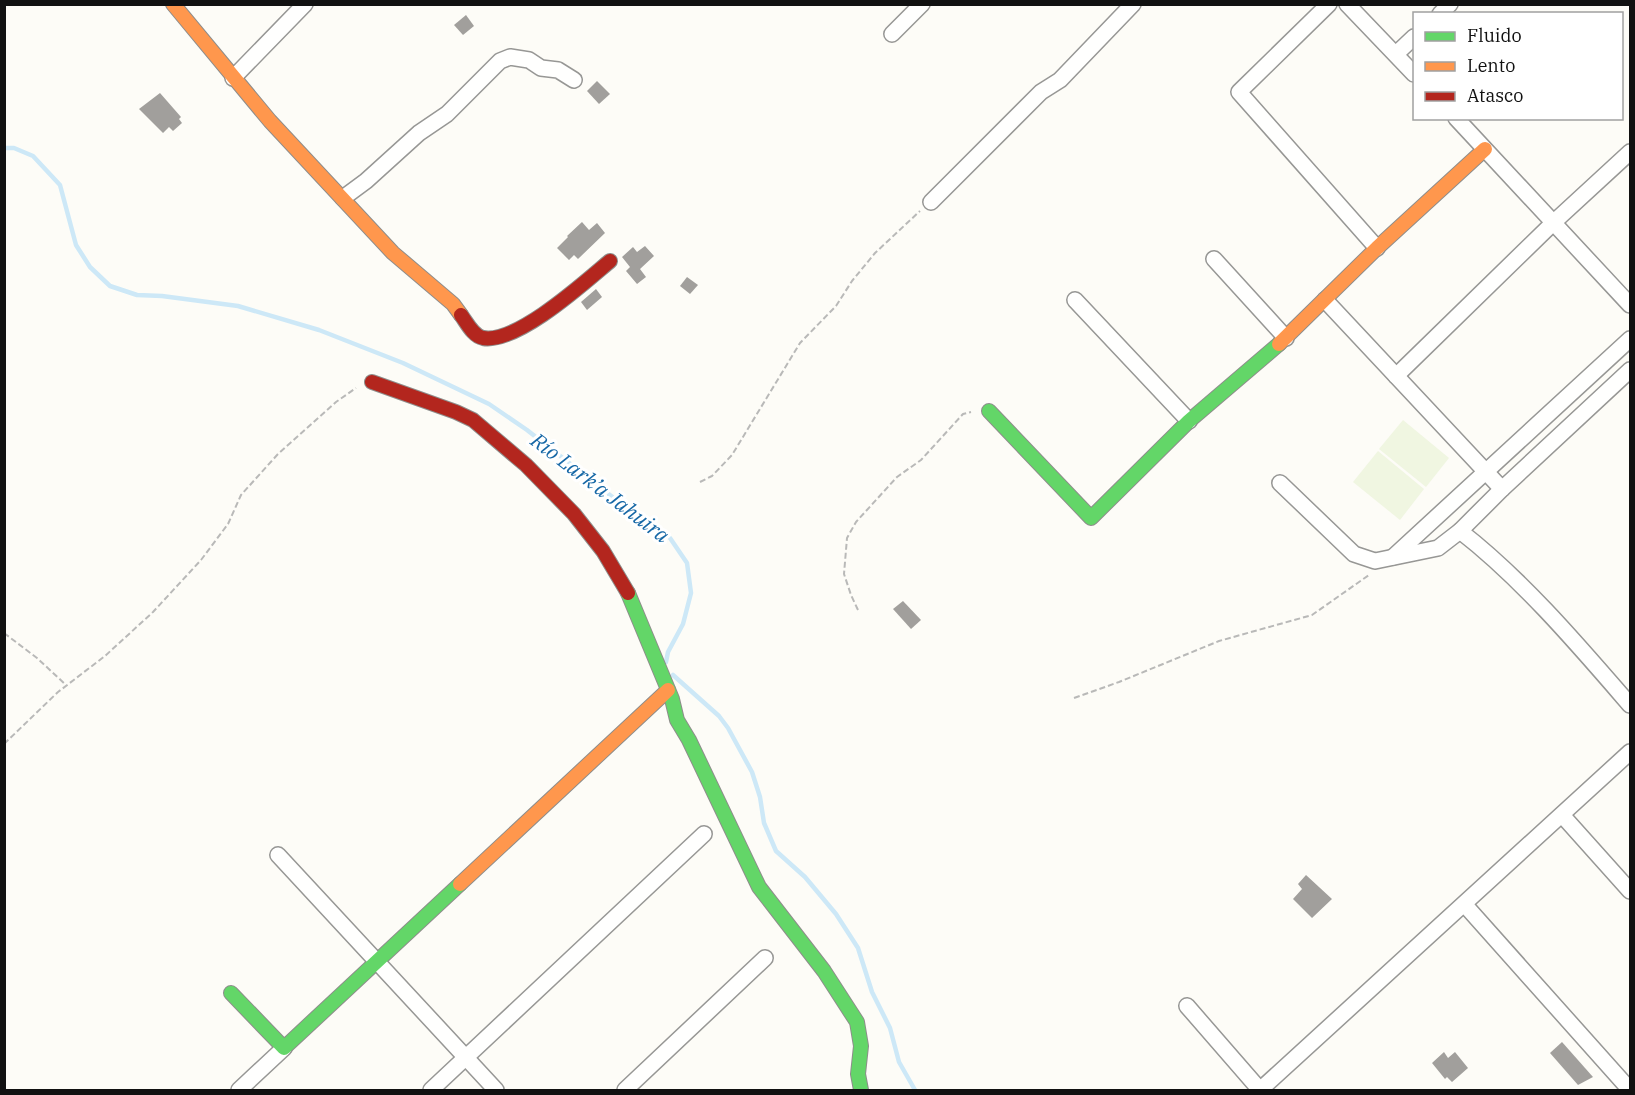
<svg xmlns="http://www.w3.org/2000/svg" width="1635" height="1095" viewBox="0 0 1635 1095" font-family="'IBM Plex Serif',serif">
	<rect width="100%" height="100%" fill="#fdfcf7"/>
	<g fill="#f0f6e1">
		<polygon points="1403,420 1449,458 1426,487 1379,449"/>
		<polygon points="1378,451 1424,489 1400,520 1353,482"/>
	</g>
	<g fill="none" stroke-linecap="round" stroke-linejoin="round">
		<g stroke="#cde8f7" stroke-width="4.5">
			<polyline points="4,148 14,148 33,156 60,185 76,245 90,267 110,286 137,295 162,296 238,306 319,330 403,363 489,404 527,430 615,499 642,525 655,527 670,538 687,563 691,593 683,624 668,652 666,662"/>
			<polyline points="673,675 719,716 728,728 752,772 760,797 764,823 776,851 805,877 836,914 858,948 872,992 890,1028 899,1062 915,1090"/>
		</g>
	</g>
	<g fill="#a19f9c">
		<polygon points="466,15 474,26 463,35 454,25"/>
		<polygon points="597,81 610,94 599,104 587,91"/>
		<polygon points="160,93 181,117 179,119 182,123 173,131 169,127 163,133 139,109"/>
		<polygon points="582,222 589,230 597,223 605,233 578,259 574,255 569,260 557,248 568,237 567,236"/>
		<polygon points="645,246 654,256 640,269 646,277 637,284 626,271 630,267 622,257 633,247 637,252"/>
		<polygon points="687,277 698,285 690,294 680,286"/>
		<polygon points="596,289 602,297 587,310 581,302"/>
		<polygon points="903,601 921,620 911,629 893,609"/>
		<polygon points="1306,875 1332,899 1312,918 1293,899 1302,889 1298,884"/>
		<polygon points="1562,1042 1593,1077 1578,1085 1550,1053"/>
		<polygon points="1444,1052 1448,1058 1455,1052 1468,1068 1452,1082 1447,1077 1445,1079 1432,1063"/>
	</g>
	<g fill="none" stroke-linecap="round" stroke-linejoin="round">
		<defs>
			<g id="street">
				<polyline points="1329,4 1239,92 1377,248"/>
				<polyline points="1347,4 1414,74"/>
				<polyline points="1440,14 1450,4"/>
				<polyline points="892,34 922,4"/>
				<polyline points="1396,54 1414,37"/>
				<polyline points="233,78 305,4"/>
				<polyline points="1456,118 1630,305"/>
				<polyline points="343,198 366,181 419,133 447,114 500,61 510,57 529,60 541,68 558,70 574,80"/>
				<polyline points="931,202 1041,92 1060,80 1133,4"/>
				<polyline points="1214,259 1286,338"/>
				<polyline points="1075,300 1189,421"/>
				<polyline points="1325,300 1502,489"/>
				<polyline points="1396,376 1554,222 1630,152"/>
				<polyline points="1280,483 1354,554 1375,561 1438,548 1460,531 1502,489 1630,370"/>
				<path d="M 1460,531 C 1522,579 1579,646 1630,705"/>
				<polyline points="1393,557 1630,339"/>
				<polyline points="1562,815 1630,891"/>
				<polyline points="278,855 496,1090"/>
				<polyline points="1465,905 1630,1090"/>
				<polyline points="1187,1006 1260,1090"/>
				<polyline points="239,1090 284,1048"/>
				<polyline points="431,1090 704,834"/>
				<polyline points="625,1090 765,958"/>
				<polyline points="1260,1090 1630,752"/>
			</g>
			<g id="fast">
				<polyline points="989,411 1091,518 1189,421 1279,344"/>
				<polyline points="628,593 672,699 677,720 689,740 759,887 824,971 857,1022 861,1046 858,1074 861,1090"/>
				<polyline points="231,993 284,1048 460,884"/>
			</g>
			<g id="slow">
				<polyline points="173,4 270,121 393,253 453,304 461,315"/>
				<polyline points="1279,344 1377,248 1485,149"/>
				<polyline points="460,884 668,690"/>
			</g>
			<g id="jam">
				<path d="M 461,315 C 467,323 473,336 483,338 C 517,344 585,282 610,261"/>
				<polyline points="372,382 456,412 473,420 526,465 574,514 603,551 628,593"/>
			</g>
		</defs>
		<use href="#street" stroke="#979795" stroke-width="18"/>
		<use href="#fast" stroke="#8e8d8b" stroke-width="16"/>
		<use href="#slow" stroke="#8e8d8b" stroke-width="16"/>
		<use href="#jam" stroke="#8e8d8b" stroke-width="16"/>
		<g stroke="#b9b9b8" stroke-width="2" stroke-dasharray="6 3" stroke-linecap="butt">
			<polyline points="700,482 712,476 732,455 800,343 836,306 852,281 875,253 920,211"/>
			<polyline points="858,610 851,595 844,574 847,538 856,522 897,477 921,460 963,414 971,412"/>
			<polyline points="4,633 37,658 66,685"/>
			<polyline points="1074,698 1119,682 1219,641 1312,615 1369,575"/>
			<polyline points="4,744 58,692 105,656 153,612 201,560 228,524 241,495 278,454 336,402 356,388"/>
		</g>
		<use href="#street" stroke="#fffffe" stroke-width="15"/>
		<use href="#fast" stroke="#63d668" stroke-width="14"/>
		<use href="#slow" stroke="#ff974d" stroke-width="14"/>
		<use href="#jam" stroke="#b3261e" stroke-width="14"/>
	</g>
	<g text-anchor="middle" stroke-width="6" stroke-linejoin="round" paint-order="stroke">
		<g font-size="21" font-style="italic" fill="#1768a6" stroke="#fff">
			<text transform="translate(600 488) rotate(37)" y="7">Río Lark’a Jahuira</text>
		</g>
	</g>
	<rect width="1635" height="1095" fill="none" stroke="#111111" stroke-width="12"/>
	<rect x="1413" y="12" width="210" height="108" fill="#ffffff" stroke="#a0a0a0" stroke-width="1.5"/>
	<rect x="1425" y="32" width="30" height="9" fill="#63d668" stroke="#a0a0a0" stroke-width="1.5"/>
	<text x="1467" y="42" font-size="18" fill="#111111">Fluido</text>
	<rect x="1425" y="62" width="30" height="9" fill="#ff974d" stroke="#a0a0a0" stroke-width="1.5"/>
	<text x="1467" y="72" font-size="18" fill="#111111">Lento</text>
	<rect x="1425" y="92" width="30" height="9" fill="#b3261e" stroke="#a0a0a0" stroke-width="1.5"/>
	<text x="1467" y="102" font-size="18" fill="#111111">Atasco</text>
</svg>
